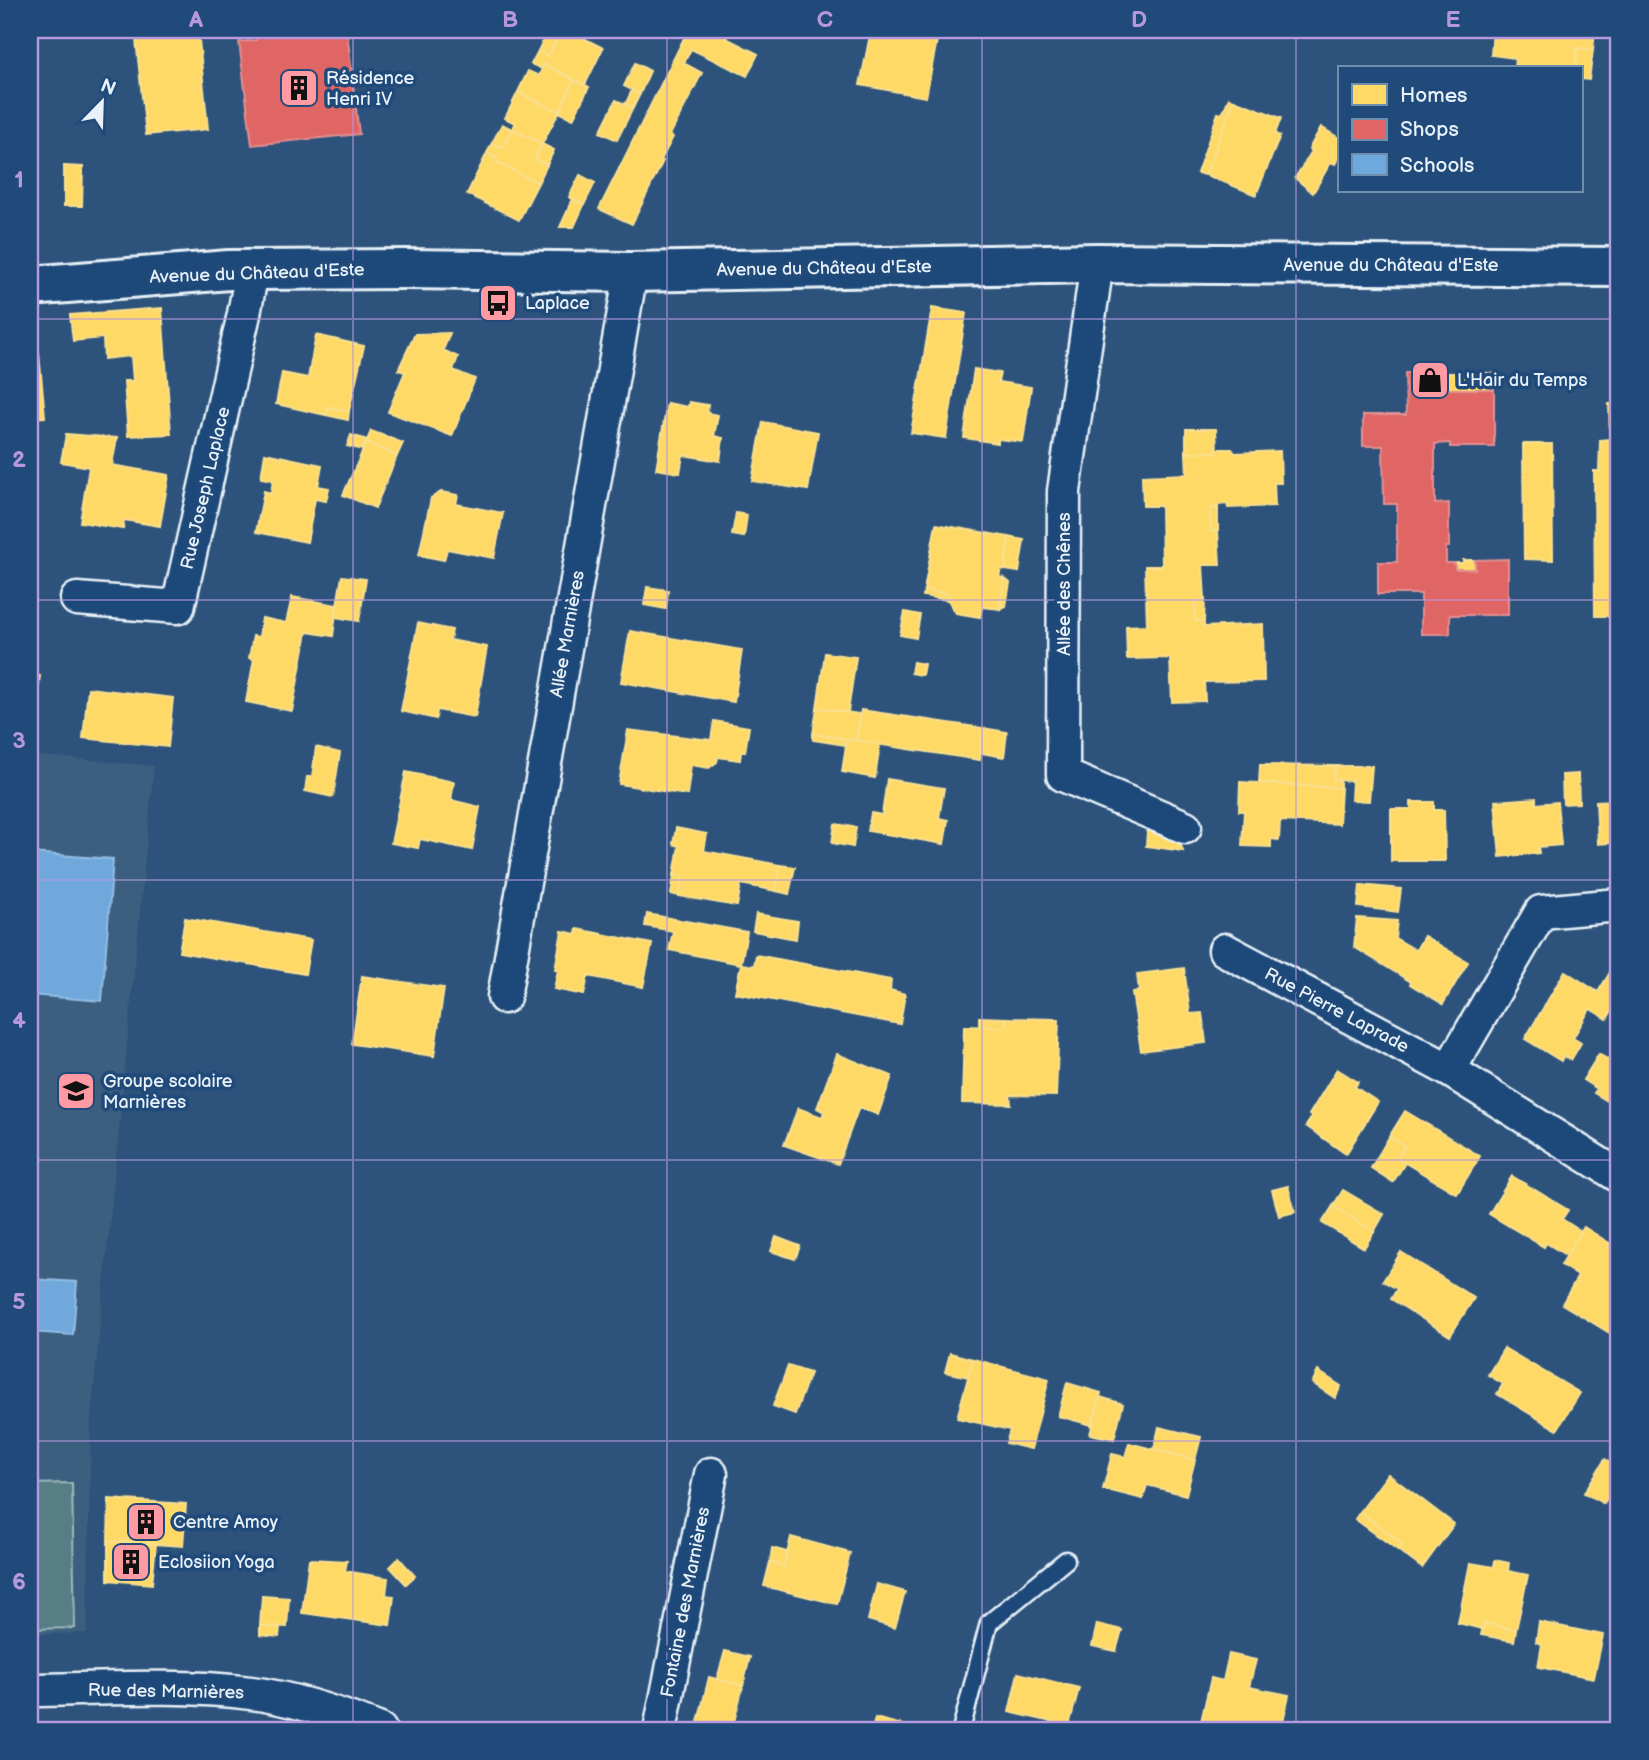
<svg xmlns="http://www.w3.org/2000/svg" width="1649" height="1760" viewBox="0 0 1649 1760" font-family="'Balsamiq Sans',sans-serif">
	<rect width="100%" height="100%" fill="#2d537c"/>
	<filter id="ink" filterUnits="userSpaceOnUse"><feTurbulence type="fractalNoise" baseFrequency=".0143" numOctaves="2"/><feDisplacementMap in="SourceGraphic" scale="14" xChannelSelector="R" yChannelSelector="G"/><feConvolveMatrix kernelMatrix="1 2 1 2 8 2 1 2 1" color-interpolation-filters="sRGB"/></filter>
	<g filter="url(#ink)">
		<polygon fill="#3e5e7f" points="30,755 154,766 91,1417 87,1633 30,1634"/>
		<polygon fill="#577e84" stroke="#a0b8be" stroke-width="2" points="72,1483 75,1628 30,1629 30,1484"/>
		<g fill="#ffd966" stroke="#f8e092" stroke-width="2">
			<polygon points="135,30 198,30 208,129 146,135"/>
			<polygon points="548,30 562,30 548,56 538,51"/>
			<polygon points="562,30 568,30 603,48 585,85 544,64 542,69 531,64 538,51 548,56"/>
			<polygon points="688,30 729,30 726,38 758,54 747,76 691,49 684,63 702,73 670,135 673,137 661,160 663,161 632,224 599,209"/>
			<polygon points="871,30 915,30 929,32 927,38 937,40 926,97 860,85"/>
			<polygon points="1493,30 1595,30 1593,50 1577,48 1576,68 1514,68 1515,58 1491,55"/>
			<polygon points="1577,48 1593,50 1589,80 1581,79 1581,68 1576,68"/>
			<polygon points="635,63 650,71 640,94 624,86"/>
			<polygon points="544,64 574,80 559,112 518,92 528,71 539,76"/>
			<polygon points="574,80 589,87 573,119 559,112"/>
			<polygon points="632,90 640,94 633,108 625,105"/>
			<polygon points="518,92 559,112 542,144 512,129 515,123 505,118"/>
			<polygon points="1229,98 1234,100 1206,175 1197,173 1218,113 1222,114"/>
			<polygon points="616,100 633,108 617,140 600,132"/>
			<polygon points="1234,100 1281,118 1275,134 1280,136 1256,195 1206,175"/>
			<polygon points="502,124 512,129 503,148 492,143"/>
			<polygon points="1321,127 1339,138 1339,158 1335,164 1331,162 1313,193 1295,178 1312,151 1309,149"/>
			<polygon points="512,129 542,144 535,159 547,165 538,183 496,162 497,158 487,153 492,143 503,148"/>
			<polygon points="542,144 554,150 547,165 535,159"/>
			<polygon points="487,153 497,158 496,162 538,183 519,220 467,194"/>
			<polygon points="64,166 83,167 82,206 64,206"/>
			<polygon points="580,175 595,183 584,205 569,197"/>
			<polygon points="573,199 584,205 574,227 560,227"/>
			<polygon points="162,308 171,434 128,436 124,381 133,381 131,356 104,359 103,338 73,341 70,315"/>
			<polygon points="932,308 966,313 946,438 911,433"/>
			<polygon points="450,333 443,350 458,357 453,370 475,379 452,436 388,412 405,372 398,370 415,334"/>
			<polygon points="316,335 364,346 349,411 328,407 326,415 276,404 282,373 308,378"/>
			<polygon points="39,353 45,417 30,418 30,354"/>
			<polygon points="974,369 1000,373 998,382 1031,387 1023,442 998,439 998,443 964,438"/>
			<rect x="1437" y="373" width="57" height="16"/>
			<polygon points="689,402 708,405 707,413 718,415 714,436 723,438 720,461 683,455 680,473 656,469 667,403 688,407"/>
			<polygon points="1609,404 1619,404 1619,616 1595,616 1594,471 1599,471 1600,440 1610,439"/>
			<polygon points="328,407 349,411 348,420 326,415"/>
			<polygon points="763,422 818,432 808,490 752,481"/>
			<polygon points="1186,429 1216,429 1217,452 1186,453"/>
			<polygon points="371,431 403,443 397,456 366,443"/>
			<polygon points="66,434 117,438 112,465 169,475 160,526 124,520 123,529 80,522 89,467 61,462"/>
			<polygon points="351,435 368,440 363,450 347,446"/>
			<polygon points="366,443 397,456 375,508 343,495"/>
			<polygon points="1523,444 1552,444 1553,560 1524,559"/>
			<polygon points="1217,449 1232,449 1235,453 1280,451 1281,483 1274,483 1275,506 1228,508 1227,504 1218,505 1218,508 1210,508 1211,531 1218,531 1220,565 1203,565 1205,600 1195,601 1195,621 1204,621 1204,627 1263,624 1264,681 1204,682 1205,701 1172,702 1170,658 1127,659 1126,626 1147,625 1145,566 1162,566 1161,506 1143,506 1142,476 1187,474 1186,453 1217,452"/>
			<polygon points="265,453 322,465 318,486 329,488 326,501 315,499 307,542 256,532 264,491 271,493 273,480 261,478"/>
			<polygon points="441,492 458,495 456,504 503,513 494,558 447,549 444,560 419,555 431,498"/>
			<polygon points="1210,508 1218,508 1218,531 1211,531"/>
			<polygon points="736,513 747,515 744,537 732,535"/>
			<polygon points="936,524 1009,537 1005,570 1001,569 999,577 1004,578 1000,609 982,607 980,617 956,613 948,600 949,594 924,590"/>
			<polygon points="1009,537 1024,540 1019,572 1005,570"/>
			<polygon points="1463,560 1475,560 1475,569 1455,569 1455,563 1463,563"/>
			<polygon points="342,576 366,579 359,621 335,617"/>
			<polygon points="1004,578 1010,583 1006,606 1000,609"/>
			<polygon points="647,587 668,590 666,609 644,605"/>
			<polygon points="924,590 949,594 948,600 923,596"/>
			<polygon points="292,597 337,605 333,636 307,632 292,711 246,702 254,659 249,658 253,636 259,637 262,618 286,623"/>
			<polygon points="1205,600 1204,621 1195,621 1195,601"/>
			<polygon points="905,612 920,615 916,638 900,635"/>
			<polygon points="418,623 452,630 450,640 487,647 475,717 437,710 436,719 401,711"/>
			<polygon points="630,631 742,650 734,702 621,682"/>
			<polygon points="825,653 856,657 848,712 817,708"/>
			<polygon points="913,662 924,664 922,675 911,673"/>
			<polygon points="30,675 40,676 38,690 30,689"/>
			<polygon points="88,688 173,698 168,747 83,738"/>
			<polygon points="30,689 38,690 32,732 30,732"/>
			<polygon points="817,708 860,714 856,741 813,734"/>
			<polygon points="861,710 983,728 980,760 856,741"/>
			<polygon points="714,721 749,727 745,752 741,752 740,760 718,757 717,762 709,768 691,765 687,795 619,784 628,730 711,740"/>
			<polygon points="983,728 1007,732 1004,757 981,753"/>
			<polygon points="813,734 847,739 846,745 813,740"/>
			<polygon points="847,739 880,744 875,778 842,772"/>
			<polygon points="316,747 340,753 333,797 305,791 307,777 312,777"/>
			<polygon points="1260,765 1335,766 1334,780 1340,780 1340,788 1259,783"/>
			<polygon points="1335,766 1372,766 1369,801 1351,800 1352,781 1334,780"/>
			<polygon points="406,772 454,782 451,800 480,807 472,850 420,839 418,848 391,843"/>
			<polygon points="1578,774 1579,803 1563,804 1562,775"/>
			<polygon points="887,779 944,788 939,818 948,820 944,844 868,831 871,813 882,815"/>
			<polygon points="1240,782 1341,788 1339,824 1280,821 1279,840 1271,839 1271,847 1242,846 1244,811 1239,811"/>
			<polygon points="1536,798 1536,804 1557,802 1561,845 1538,847 1539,853 1500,857 1495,801"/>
			<polygon points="1619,800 1619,842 1598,844 1596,801"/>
			<polygon points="1411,802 1434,802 1434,810 1444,810 1445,861 1391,861 1391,809 1411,809"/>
			<polygon points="835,824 856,827 853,847 832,843"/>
			<polygon points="676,828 707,834 704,851 780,865 776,891 741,884 737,906 679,896 683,876 674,875 679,846 673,844"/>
			<polygon points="1147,831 1177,834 1183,851 1146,846"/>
			<polygon points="780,865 795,867 789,894 776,891"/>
			<polygon points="674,875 683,876 679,896 671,894"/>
			<polygon points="1360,885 1401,889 1398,912 1358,907"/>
			<polygon points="647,914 747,932 741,964 669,950 673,931 645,926"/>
			<polygon points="756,914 798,921 796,939 753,931"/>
			<polygon points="185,918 311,940 305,974 179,952"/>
			<polygon points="1357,918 1397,921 1395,938 1416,950 1424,936 1468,962 1443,1004 1410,984 1411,982 1354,947"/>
			<polygon points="577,929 652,944 643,987 588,976 584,995 554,989 558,970 555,969 562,931 576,934"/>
			<polygon points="756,955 891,980 890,990 905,994 900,1024 735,993 741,964 754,966"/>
			<polygon points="1184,968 1190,1014 1202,1013 1206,1043 1141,1051 1132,992 1139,991 1137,974"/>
			<polygon points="1565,971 1598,992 1611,971 1619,976 1619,999 1607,1019 1590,1009 1573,1038 1581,1043 1571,1060 1563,1056 1561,1061 1525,1039"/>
			<polygon points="362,976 444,988 434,1056 352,1044"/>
			<polygon points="979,1017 1006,1018 1006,1027 979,1027"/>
			<polygon points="1006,1018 1059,1019 1056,1096 1010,1095 1011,1104 962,1103 964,1026 1006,1027"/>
			<polygon points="837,1054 892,1076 878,1115 859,1107 838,1164 784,1145 798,1108 822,1117 824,1112 817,1108"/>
			<polygon points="1599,1054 1612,1062 1615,1059 1619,1061 1619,1108 1594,1093 1597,1089 1583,1080"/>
			<polygon points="1337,1069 1358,1082 1355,1087 1378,1102 1346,1154 1306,1126 1312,1117 1309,1115"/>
			<polygon points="1405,1111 1480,1156 1457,1194 1397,1158 1405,1146 1389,1137"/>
			<polygon points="1389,1137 1405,1146 1397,1158 1405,1163 1393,1182 1371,1168"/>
			<polygon points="1512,1176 1568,1210 1562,1219 1582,1232 1567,1256 1546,1243 1544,1247 1489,1214"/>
			<polygon points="1288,1186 1295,1212 1279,1216 1272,1190"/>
			<polygon points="1343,1190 1384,1214 1374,1232 1333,1206"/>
			<polygon points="1333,1206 1374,1232 1364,1248 1322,1223"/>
			<polygon points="1584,1227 1611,1244 1609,1247 1619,1254 1619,1333 1616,1337 1562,1304 1578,1276 1561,1265"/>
			<polygon points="776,1237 800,1246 795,1259 771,1251"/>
			<polygon points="1401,1252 1474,1298 1450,1336 1391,1299 1397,1289 1383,1281"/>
			<polygon points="1504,1348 1580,1393 1557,1430 1497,1394 1503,1384 1488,1375"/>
			<polygon points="950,1353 973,1359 969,1377 945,1372"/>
			<polygon points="973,1359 1049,1379 1031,1449 1006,1443 1010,1430 957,1418"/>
			<polygon points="788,1366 810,1373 795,1414 773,1406"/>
			<polygon points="1318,1371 1341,1386 1335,1398 1312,1383"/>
			<polygon points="1067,1383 1101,1393 1092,1425 1058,1416"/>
			<polygon points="1100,1397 1123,1404 1114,1439 1090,1434"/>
			<polygon points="1159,1427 1201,1437 1195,1460 1154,1449"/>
			<polygon points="1129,1443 1195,1460 1186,1495 1147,1485 1143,1499 1103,1489 1112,1454 1125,1457"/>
			<polygon points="1605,1459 1619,1467 1619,1479 1604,1504 1584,1493"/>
			<polygon points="1388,1474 1454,1524 1422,1568 1399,1551 1403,1544 1360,1512"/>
			<polygon points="109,1499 186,1504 183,1546 108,1541"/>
			<polygon points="1360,1512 1403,1544 1399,1551 1355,1519"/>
			<polygon points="791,1537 850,1553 837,1604 764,1586 770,1562 784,1566"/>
			<polygon points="108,1541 156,1544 152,1584 108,1580"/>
			<polygon points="772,1548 787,1552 784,1566 770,1562"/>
			<polygon points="399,1558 415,1576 406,1584 390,1567"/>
			<polygon points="309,1559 347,1561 345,1571 388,1578 386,1595 394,1596 390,1625 302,1613"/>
			<polygon points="1495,1560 1509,1563 1508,1571 1528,1575 1516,1630 1484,1623 1482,1629 1458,1623 1470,1563 1494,1567"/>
			<polygon points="877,1584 905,1592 895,1628 868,1620"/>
			<polygon points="262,1596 289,1598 287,1627 260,1626"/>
			<polygon points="1539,1622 1603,1635 1594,1678 1538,1667 1542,1644 1536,1642"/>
			<polygon points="1484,1623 1516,1630 1514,1641 1481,1635"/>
			<polygon points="1097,1624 1122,1630 1116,1651 1092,1646"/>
			<polygon points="260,1626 280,1627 279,1637 260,1635"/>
			<polygon points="725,1651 750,1657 743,1686 717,1679"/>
			<polygon points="1229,1654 1256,1660 1249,1687 1289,1695 1281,1730 1199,1730 1211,1678 1223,1681"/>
			<polygon points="1018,1673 1079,1688 1069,1726 1009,1712"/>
			<polygon points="709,1677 743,1686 732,1730 696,1730"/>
			<polygon points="875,1718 918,1729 918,1730 872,1730"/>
		</g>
		<g fill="#e06666" stroke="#e29092" stroke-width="2">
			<polygon points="255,30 329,30 329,34 347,32 359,134 252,145 239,42 256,40"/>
			<polygon points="1405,373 1437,373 1437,389 1494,389 1494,447 1450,447 1450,443 1435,444 1435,504 1449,503 1449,547 1446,547 1446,563 1455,563 1455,569 1475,569 1475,560 1508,559 1508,615 1450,615 1450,634 1421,634 1421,594 1378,594 1378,562 1397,562 1397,504 1384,504 1383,446 1363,446 1363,415 1406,415"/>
		</g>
		<g fill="#6fa8dc" stroke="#93bee4" stroke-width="2">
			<polygon points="30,853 113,859 102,1001 30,995"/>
			<polygon points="30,1279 77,1282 73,1335 30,1332"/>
		</g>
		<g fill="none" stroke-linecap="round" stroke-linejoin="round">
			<defs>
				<polyline id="lane" points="961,1730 989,1623 1066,1560"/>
				<g id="street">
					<polyline points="1097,263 1064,491 1063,775 1185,827"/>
					<polyline points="77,599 178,607 244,314 252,271"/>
					<polyline points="1225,950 1449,1070 1541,912 1619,905"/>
					<polyline points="504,997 631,272"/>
					<polyline points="1449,1070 1619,1176"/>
					<path d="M 30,1690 C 103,1689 178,1684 251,1693 C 292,1698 342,1715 380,1730"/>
					<polyline points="660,1730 711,1474"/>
				</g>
				<polyline id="secondary" points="30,286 229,270 406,269 631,272 1097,263 1619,267"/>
			</defs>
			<use href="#lane" stroke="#e8f1f8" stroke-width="21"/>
			<use href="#street" stroke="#e8f1f8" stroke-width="37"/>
			<use href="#secondary" stroke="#e8f1f8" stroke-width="44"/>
			<use href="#lane" stroke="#1f4a7a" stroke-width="16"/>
			<use href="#street" stroke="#1f4a7a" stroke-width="32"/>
			<use href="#secondary" stroke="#1f4a7a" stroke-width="38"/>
		</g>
	</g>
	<path fill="none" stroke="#b798de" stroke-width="2" stroke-opacity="0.55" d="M 353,30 L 353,1730M 667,30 L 667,1730M 982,30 L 982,1730M 1296,30 L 1296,1730M 30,319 L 1619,319M 30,600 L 1619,600M 30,880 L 1619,880M 30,1160 L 1619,1160M 30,1441 L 1619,1441"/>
	<defs>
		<symbol id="building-square" viewBox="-11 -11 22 22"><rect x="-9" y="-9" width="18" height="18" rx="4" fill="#ff9aa2" stroke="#1f4a7a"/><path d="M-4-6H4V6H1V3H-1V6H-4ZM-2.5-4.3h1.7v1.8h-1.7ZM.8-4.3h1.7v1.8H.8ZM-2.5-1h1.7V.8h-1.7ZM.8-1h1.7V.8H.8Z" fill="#111"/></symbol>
		<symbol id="bus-square" viewBox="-11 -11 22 22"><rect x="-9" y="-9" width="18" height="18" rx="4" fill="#ff9aa2" stroke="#1f4a7a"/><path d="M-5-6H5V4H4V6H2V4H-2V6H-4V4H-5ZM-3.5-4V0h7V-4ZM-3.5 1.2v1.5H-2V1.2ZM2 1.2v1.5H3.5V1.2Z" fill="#111"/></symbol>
		<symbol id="shop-square" viewBox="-11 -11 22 22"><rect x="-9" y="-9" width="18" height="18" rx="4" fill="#ff9aa2" stroke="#1f4a7a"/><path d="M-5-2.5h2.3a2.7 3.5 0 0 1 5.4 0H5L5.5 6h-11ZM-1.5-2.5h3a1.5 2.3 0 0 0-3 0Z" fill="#111"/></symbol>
		<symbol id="school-square" viewBox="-11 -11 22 22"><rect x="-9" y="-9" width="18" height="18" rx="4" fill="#ff9aa2" stroke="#1f4a7a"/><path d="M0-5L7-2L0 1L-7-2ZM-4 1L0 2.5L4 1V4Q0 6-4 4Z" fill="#111"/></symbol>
	</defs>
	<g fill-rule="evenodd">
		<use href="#building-square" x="277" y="66" width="44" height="44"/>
		<use href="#bus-square" x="476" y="281" width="44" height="44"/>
		<use href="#shop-square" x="1408" y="358" width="44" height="44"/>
		<use href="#school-square" x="54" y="1069" width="44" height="44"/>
		<use href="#building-square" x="124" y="1500" width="44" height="44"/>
		<use href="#building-square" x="109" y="1540" width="44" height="44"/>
	</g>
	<g text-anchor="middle" stroke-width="7" stroke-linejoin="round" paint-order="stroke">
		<g font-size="18" fill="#e8f1f8" stroke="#1f4a7a" text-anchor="start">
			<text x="326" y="84">Résidence<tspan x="326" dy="21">Henri IV</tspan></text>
			<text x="525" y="309">Laplace</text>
			<text x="1457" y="386">L'Hair du Temps</text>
			<text x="103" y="1087">Groupe scolaire<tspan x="103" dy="21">Marnières</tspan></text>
			<text x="173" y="1528">Centre Amoy</text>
			<text x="158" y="1568">Eclosiion Yoga</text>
		</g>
		<g font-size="18" fill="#e8f1f8" stroke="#1f4a7a">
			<text x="1391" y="271">Avenue du Château d'Este</text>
			<text transform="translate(824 268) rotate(-1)" y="6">Avenue du Château d'Este</text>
			<text transform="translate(257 273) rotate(-2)" y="6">Avenue du Château d'Este</text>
			<text transform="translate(205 488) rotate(-77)" y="6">Rue Joseph Laplace</text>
			<text transform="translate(1064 584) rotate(-90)" y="6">Allée des Chênes</text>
			<text transform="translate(567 634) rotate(-80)" y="6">Allée Marnières</text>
			<text transform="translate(1337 1010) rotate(28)" y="6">Rue Pierre Laprade</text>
			<text transform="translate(685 1602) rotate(-79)" y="6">Fontaine des Marnières</text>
			<text transform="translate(166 1691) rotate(1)" y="6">Rue des Marnières</text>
		</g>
	</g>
	<rect width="1649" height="1760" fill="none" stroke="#1f4a7a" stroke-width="77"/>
	<rect x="1338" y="66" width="245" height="126" fill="#1f4a7a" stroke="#6f8dac" stroke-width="2"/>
	<rect x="1352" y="84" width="35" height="21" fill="#ffd966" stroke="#6f8dac" stroke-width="2"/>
	<text x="1400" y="102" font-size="21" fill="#e8f1f8">Homes</text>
	<rect x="1352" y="119" width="35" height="21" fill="#e06666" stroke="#6f8dac" stroke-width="2"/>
	<text x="1400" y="136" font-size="21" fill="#e8f1f8">Shops</text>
	<rect x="1352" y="154" width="35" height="21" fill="#6fa8dc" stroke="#6f8dac" stroke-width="2"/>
	<text x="1400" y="172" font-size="21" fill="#e8f1f8">Schools</text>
	<g transform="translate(102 102) rotate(23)" stroke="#1f4a7a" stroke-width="5" paint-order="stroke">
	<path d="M0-5L12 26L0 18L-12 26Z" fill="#e8f1f8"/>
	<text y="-10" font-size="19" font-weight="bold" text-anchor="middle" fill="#e8f1f8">N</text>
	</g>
	<rect x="38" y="38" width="1572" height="1684" fill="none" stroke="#b798de" stroke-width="2.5"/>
	<g font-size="23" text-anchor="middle" font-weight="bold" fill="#b798de">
		<text x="196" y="27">A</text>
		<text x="510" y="27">B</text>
		<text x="825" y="27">C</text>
		<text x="1139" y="27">D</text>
		<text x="1453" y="27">E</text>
		<text x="19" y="187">1</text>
		<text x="19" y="467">2</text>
		<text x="19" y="748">3</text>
		<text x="19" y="1028">4</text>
		<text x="19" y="1309">5</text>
		<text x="19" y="1589">6</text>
	</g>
</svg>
